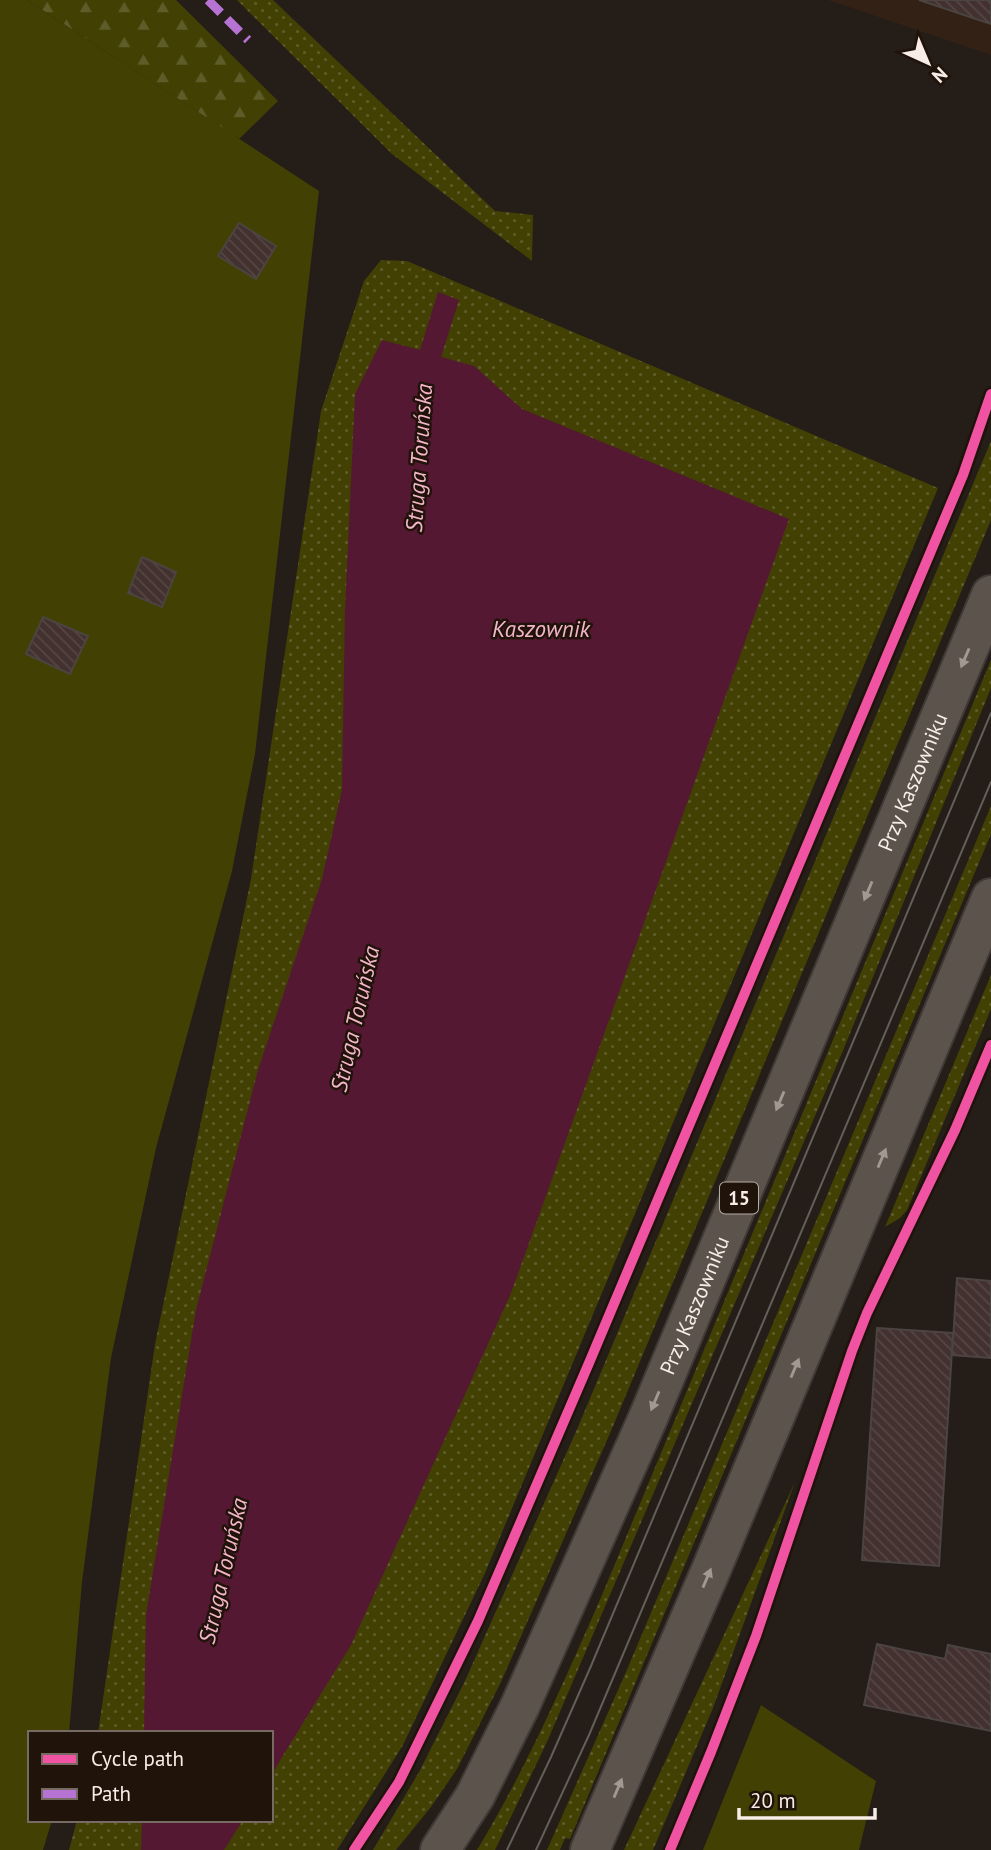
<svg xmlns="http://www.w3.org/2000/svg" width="991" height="1850" viewBox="0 0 991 1850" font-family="'PT Sans',sans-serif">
	<defs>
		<pattern id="grass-dots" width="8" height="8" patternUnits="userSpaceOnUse" patternTransform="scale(1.75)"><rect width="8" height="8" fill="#424003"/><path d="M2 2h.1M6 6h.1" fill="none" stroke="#5e5c28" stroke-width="1.8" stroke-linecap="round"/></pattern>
		<pattern id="forest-firs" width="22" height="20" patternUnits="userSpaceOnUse" patternTransform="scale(1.75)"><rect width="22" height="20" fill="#424003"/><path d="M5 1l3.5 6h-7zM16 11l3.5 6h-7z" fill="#5e5c28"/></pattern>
		<pattern id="building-back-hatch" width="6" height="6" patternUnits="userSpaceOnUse" patternTransform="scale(1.75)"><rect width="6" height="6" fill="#42312f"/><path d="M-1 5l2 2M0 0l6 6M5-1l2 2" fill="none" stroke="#554543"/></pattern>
	</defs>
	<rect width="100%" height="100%" fill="#251d18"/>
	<polygon fill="#342115" points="828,0 991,0 991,55"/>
	<g fill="url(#grass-dots)">
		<polygon points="237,0 273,0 495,211 533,215 532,261 392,154"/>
		<polygon points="381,260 407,261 938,488 485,1573 403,1745 337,1850 69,1850 77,1820 271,1820 271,1733 98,1733 155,1344 251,879 321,411 364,281"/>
		<polygon points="991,441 991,520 611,1431 501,1682 457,1769 431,1807 396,1850 373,1850 419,1772 464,1683 578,1427"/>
		<path d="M 991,660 L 991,688 L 842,1053 L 547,1742 L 495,1850 L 477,1850 C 526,1769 564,1682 602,1595 Z"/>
		<polygon points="991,806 991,834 570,1839 565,1838 560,1850 547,1850 626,1672"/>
		<polygon points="991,975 991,1009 907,1210 900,1218 885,1227"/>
		<polygon points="795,1482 713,1708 653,1850 624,1850"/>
	</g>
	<polygon fill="url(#forest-firs)" points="27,0 176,0 278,101 239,139"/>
	<g fill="#424003">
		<polygon points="0,0 27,0 319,191 255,754 232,871 156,1148 111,1358 82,1582 69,1733 30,1733 30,1820 52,1820 43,1850 0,1850"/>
		<polygon points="761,1705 876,1781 859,1850 703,1850"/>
	</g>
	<g fill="#551832">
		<polygon points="438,292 459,300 441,357 474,366 522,409 789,519 511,1293 351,1645 271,1775 271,1733 144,1733 146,1615 196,1310 258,1070 322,879 342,790 345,610 355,394 382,340 420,350"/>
		<polygon points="142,1820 243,1820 224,1850 141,1850"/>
	</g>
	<g fill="url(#building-back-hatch)" stroke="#4c4441" stroke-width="2">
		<polygon points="919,0 991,0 991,24"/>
		<polygon points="239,223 276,246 256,279 218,256"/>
		<polygon points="142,557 176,572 162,607 128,593"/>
		<polygon points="43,617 88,636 70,674 26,654"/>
		<polygon points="957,1278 991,1281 991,1358 952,1355"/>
		<polygon points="877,1328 953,1333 939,1566 862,1560"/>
		<polygon points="877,1644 945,1659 948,1645 991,1654 991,1731 864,1705"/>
	</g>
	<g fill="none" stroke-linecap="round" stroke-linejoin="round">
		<defs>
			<g id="primary">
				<path id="s1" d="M 440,1850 L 475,1796 L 520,1706 L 648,1418 L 991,595"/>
				<polyline points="590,1850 711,1570 991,898"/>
			</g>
		</defs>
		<use href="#primary" stroke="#403936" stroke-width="42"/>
		<use href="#primary" stroke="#5c544c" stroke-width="38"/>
		<g stroke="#645e5a" stroke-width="2">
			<polyline points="507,1850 551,1757 591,1666 991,713"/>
			<polyline points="536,1850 589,1735 991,782"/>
		</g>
		<polyline stroke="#b673d3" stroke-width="9" stroke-dasharray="18 9" stroke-linecap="butt" points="208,0 248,40"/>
		<defs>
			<g id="cycleway">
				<polyline points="354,1850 399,1782 478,1621 589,1363 963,475 991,394"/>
				<polyline points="670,1850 711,1752 756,1636 852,1351 867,1313 955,1130 991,1045"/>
			</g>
		</defs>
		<use href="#cycleway" stroke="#20130a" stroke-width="15"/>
		<use href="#cycleway" stroke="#f153a3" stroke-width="10"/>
	</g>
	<defs><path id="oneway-solid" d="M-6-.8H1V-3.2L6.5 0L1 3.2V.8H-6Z" transform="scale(1.75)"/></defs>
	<g fill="#a29992">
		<use href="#oneway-solid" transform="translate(965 658) rotate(113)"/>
		<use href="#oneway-solid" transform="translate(868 891) rotate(113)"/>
		<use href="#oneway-solid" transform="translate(780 1101) rotate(113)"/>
		<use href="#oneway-solid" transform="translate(882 1158) rotate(-67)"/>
		<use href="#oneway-solid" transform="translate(795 1368) rotate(-67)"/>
		<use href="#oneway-solid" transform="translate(655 1401) rotate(113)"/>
		<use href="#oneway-solid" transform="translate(707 1578) rotate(-67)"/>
		<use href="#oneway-solid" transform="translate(618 1788) rotate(-67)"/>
	</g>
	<g text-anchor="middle" stroke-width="5" stroke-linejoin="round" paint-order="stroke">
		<rect fill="#20130a" stroke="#b7aca5" stroke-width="2" x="720" y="1182.5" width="38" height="31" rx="5"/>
		<g font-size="19" font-weight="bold" fill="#f8ede7">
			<text x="739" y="1205">15</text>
		</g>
		<g font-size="21" fill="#f8ede7" stroke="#20130a">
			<text dy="7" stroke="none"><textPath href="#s1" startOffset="1169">Przy Kaszowniku</textPath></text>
			<text dy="7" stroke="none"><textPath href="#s1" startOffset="602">Przy Kaszowniku</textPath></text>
		</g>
		<g font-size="23" font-style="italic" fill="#f4b5ca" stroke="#20130a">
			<text transform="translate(419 458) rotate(-86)" y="8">Struga Toruńska</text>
			<text x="541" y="637">Kaszownik</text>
			<text transform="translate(355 1019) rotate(-77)" y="8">Struga Toruńska</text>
			<text transform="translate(223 1571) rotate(-77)" y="8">Struga Toruńska</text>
		</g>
	</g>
	<rect x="28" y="1731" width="245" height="91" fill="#20130a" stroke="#766a62" stroke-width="2"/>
	<rect x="42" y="1754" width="35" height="10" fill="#f153a3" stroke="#766a62" stroke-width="2"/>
	<text x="91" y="1766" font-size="21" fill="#f8ede7">Cycle path</text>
	<rect x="42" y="1789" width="35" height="10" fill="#b673d3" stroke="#766a62" stroke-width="2"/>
	<text x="91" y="1801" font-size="21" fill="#f8ede7">Path</text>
	<g transform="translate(928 63) rotate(136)" stroke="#20130a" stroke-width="5" paint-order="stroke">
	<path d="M0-5L12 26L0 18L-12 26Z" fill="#f8ede7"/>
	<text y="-10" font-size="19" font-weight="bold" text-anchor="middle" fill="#f8ede7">N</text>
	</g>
	<path d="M739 1808v10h136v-10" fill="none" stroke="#f8ede7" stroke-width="3.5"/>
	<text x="750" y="1808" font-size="21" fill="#f8ede7" stroke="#20130a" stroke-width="5" paint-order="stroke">20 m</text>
</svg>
